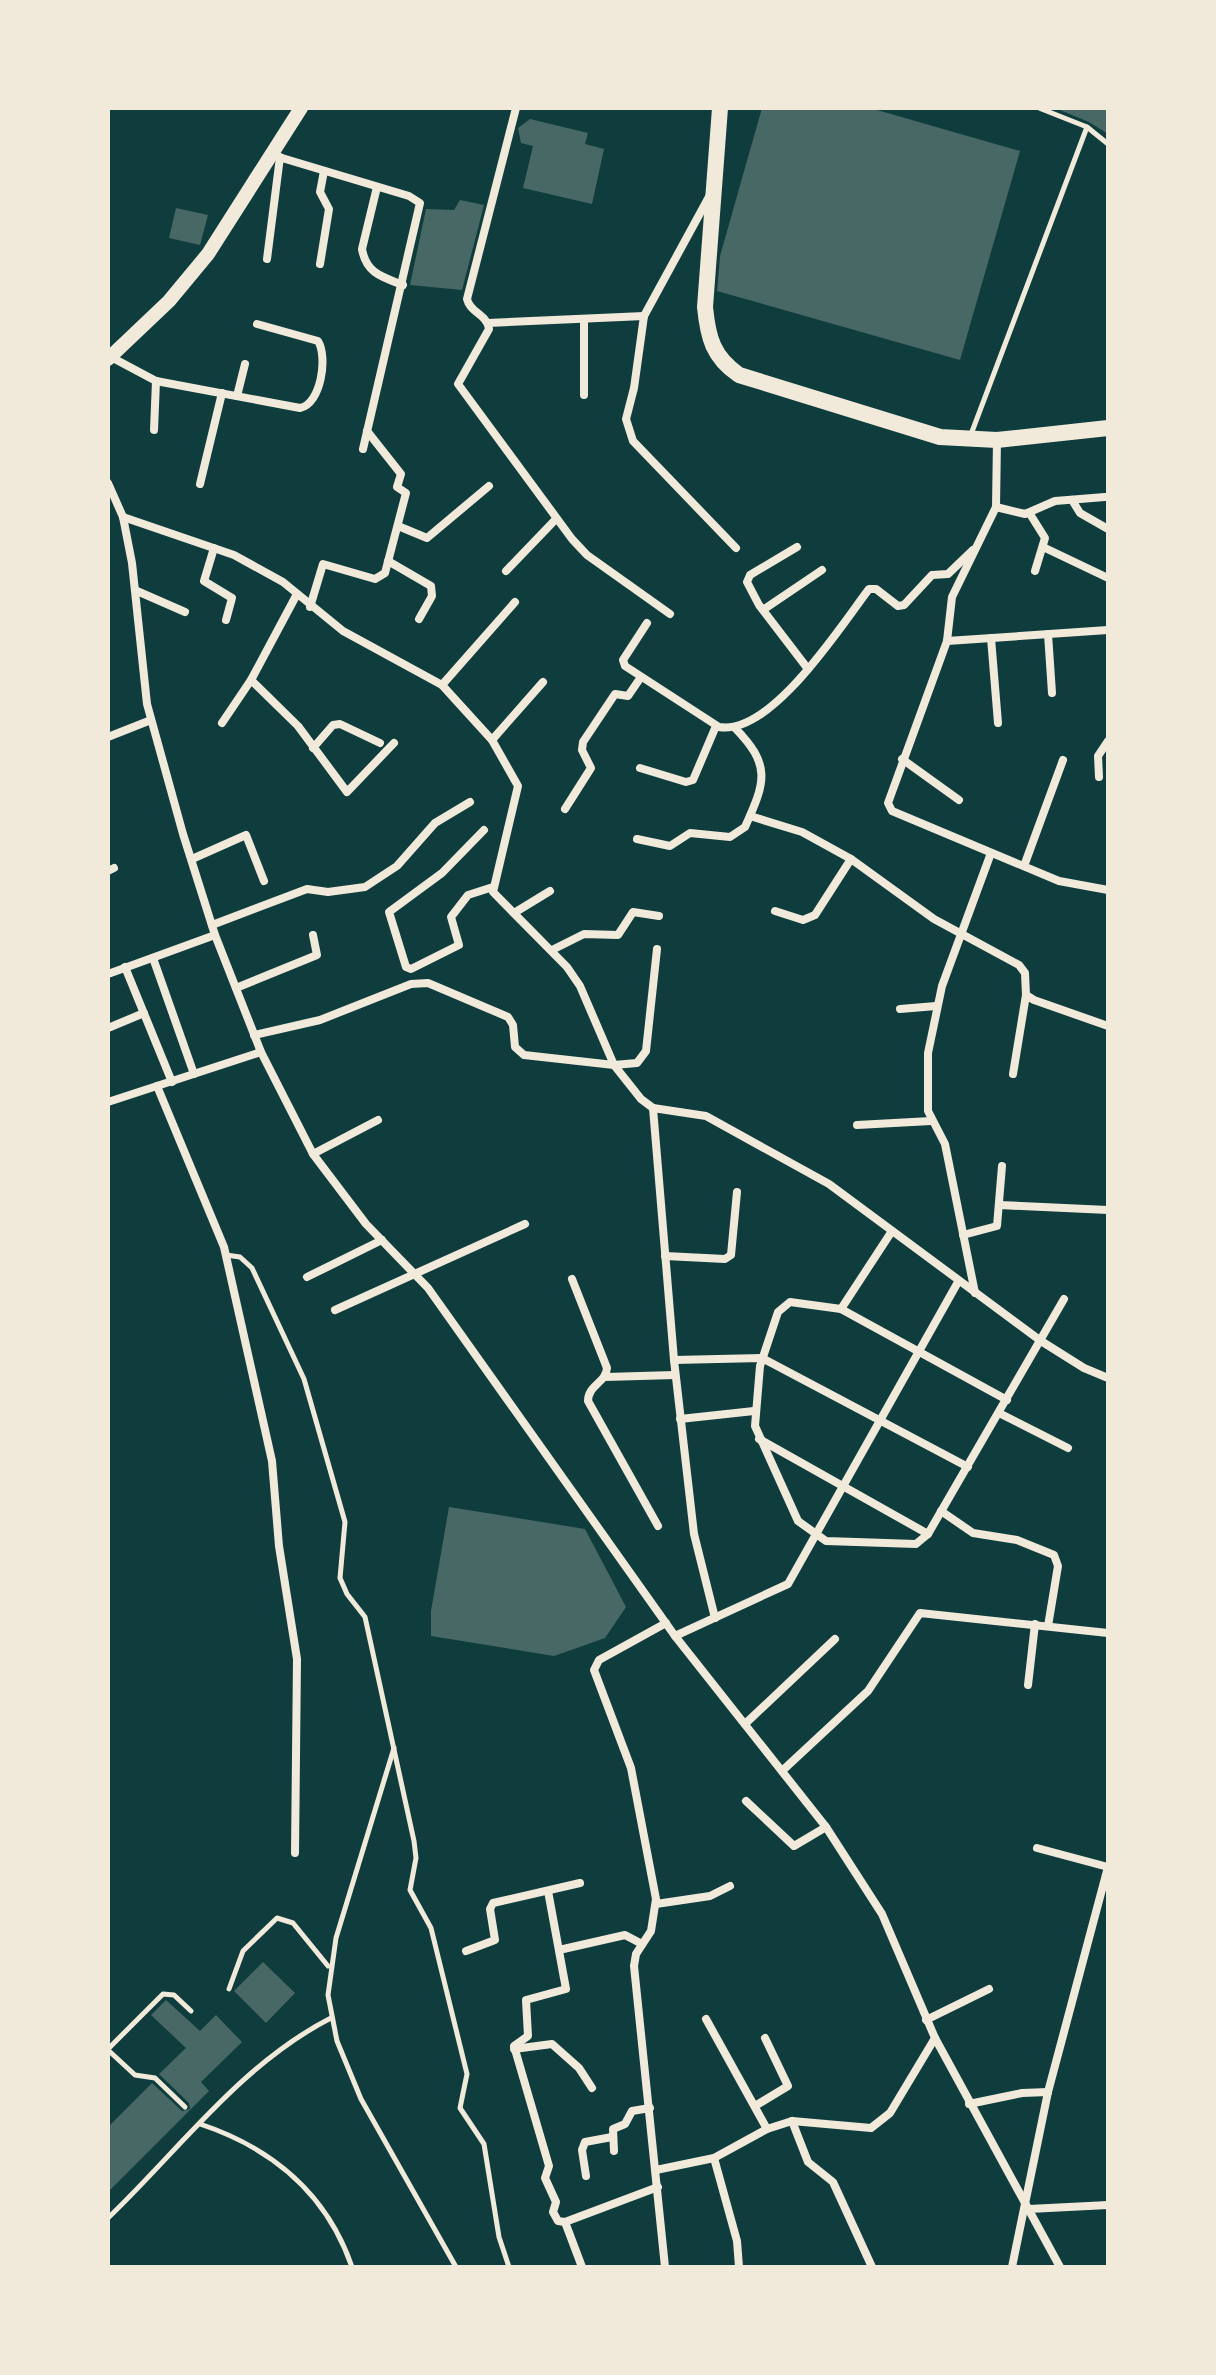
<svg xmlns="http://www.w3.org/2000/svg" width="1216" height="2375" viewBox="0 0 1216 2375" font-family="'Playfair Display',serif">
	<rect width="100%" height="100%" fill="#0f3d3e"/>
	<g fill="#486865">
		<polygon points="762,108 870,108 1020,151 960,360 717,291 720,256"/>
		<polygon points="1055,108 1108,108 1108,134 1089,122"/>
		<polygon points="530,119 588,133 585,144 604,149 592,204 523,188 533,146 521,143 518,128"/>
		<polygon points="460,200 484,205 462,290 410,285 426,209 454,210"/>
		<polygon points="176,208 208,215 200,245 169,238"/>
		<polygon points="449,1507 585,1529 626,1607 605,1638 554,1656 431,1636 431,1611"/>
		<polygon points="263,1962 295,1993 266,2023 234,1991"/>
		<polygon points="166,2000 200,2031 216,2015 242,2042 201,2082 209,2091 108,2192 108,2127 152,2083 182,2111 190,2109 189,2103 159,2074 186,2048 151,2015"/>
	</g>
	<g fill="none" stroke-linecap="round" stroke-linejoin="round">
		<g stroke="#f1e9da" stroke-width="5">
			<polyline points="1039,108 1087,127 1108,144"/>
			<polyline points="970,437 1087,127"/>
			<polyline points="226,1255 240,1257 252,1268 304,1379 345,1522 340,1578 347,1594 365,1617 414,1841 416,1858 410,1890 431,1928 467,2074 460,2108 484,2144 499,2237 509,2267"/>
			<polyline points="394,1748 336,1938 328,1995 337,2041 361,2099 456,2267"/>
			<polyline points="229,1989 243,1951 277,1918 293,1923 328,1966"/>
			<polyline points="108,2049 163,1994 174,1995 191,2011"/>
			<polyline points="108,2050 135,2075 155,2078 185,2107"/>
			<path d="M 200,2124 C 272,2148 327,2194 352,2267"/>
			<path d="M 108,2218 C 180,2149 241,2064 331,2018"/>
		</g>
		<g stroke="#f1e9da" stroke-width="8">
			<path d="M 516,108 L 467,299 C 470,313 487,314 489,329 L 458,384 L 572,539 L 587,555 L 670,614"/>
			<polyline points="272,155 409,196 420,203 363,449"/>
			<path d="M 377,187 L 362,249 C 366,273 382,277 403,285"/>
			<polyline points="710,195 644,316 634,388 626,419 633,441 736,548"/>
			<polyline points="267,259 280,157"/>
			<polyline points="320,264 329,209 320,192 324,171"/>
			<polyline points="584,319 584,395"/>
			<polyline points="488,323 644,316"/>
			<path d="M 111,357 L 156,381 L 300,408 C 321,404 328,357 318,341 L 257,324"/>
			<polyline points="237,396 245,364"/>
			<polyline points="154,430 156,381"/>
			<polyline points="997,440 996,507 952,597 947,641 888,803 892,811 1059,881 1108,890"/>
			<polyline points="108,483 123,517 132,563 147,704 183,834 215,935 261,1052 313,1154 366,1224 428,1288 675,1636 826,1827 882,1914 935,2038 1060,2267"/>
			<polyline points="200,484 222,393"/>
			<polyline points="1072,500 1080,513 1108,529"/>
			<polyline points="996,507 1025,514 1055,501 1105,497"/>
			<polyline points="1030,514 1045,538 1035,571"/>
			<polyline points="123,517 234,555 283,582 343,631 442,685 492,740 518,786 493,892 567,967 580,986 614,1065 641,1099 653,1108 706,1116 829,1184 1041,1341 1084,1368 1108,1378"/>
			<polyline points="398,526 427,538 489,486"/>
			<polyline points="797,547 750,575 747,582 759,605 808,669"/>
			<polyline points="1043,547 1108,578"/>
			<polyline points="214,548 204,581 232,598 226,620"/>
			<polyline points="388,561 431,586 432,596 419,619"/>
			<polyline points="506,571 556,519"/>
			<polyline points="137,591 185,612"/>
			<polyline points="310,607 323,564 375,579 385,573 406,493 397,487 401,474 367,431"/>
			<polyline points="763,610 822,570"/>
			<path d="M 647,623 L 623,660 L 625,666 L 719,727 C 771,736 840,627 869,589 L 876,589 L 898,606 L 904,605 L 932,575 L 948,574 L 973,550"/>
			<polyline points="1048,634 1052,693"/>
			<polyline points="991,638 998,723"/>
			<polyline points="947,641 1108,630"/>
			<polyline points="251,680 298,726 347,792 394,743"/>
			<polyline points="442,685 515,602"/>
			<polyline points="222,723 251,680 297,594"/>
			<polyline points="108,737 151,720"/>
			<polyline points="492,740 543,682"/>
			<polyline points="313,748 333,725 340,724 380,743"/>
			<polyline points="902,759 959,800"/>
			<polyline points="640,768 686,782 693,780 716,726"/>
			<polyline points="1099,777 1098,756 1108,741"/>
			<polyline points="565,809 591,768 582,750 583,742 615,694 628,696 641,677"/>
			<polyline points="750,816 802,832 851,859 934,919 1019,965 1025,973 1026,995 1034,1000 1108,1026"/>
			<polyline points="484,830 442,873 389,912 406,967 411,969 459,945 451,917 468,895 493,887"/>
			<path d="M 637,839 L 670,846 L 690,833 L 730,837 L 745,827 C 766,781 771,765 735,728"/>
			<polyline points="192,859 246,835 264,881"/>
			<polyline points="1024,866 1063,760"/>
			<polyline points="108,871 114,868"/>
			<polyline points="775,911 803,920 815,915 851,859"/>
			<polyline points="514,913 550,891"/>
			<polyline points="212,925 307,889 328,892 365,887 397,866 435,823 470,802"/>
			<polyline points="552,950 584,934 618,935 633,912 659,916"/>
			<polyline points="153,958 194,1074"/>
			<polyline points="125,967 172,1082"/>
			<polyline points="108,974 215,935"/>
			<polyline points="236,988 317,955 313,935"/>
			<polyline points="900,1009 936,1006"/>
			<polyline points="108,1028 144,1013"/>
			<polyline points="254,1035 320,1020 411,984 428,983 508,1017 513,1025 515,1047 524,1055 614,1065 637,1063 646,1051 657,949"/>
			<polyline points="1013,1074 1026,995"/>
			<polyline points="157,1086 224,1247 272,1461 279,1546 297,1659 295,1853"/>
			<polyline points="108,1102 261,1052"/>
			<polyline points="653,1108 674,1360 694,1534 715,1618"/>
			<polyline points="857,1125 931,1121"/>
			<polyline points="313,1154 378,1120"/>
			<polyline points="999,1205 1108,1210"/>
			<polyline points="963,1235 997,1226 1002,1166"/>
			<polyline points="665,1256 725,1259 731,1255 737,1192"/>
			<polyline points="307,1277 382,1240"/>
			<path d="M 572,1279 L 607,1368 C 606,1383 588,1385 588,1401 L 658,1526"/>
			<polyline points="975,1293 945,1144 928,1111 928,1053 942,986 991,853"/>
			<polyline points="841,1309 892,1231"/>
			<polyline points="335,1310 525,1224"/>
			<polyline points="674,1360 762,1358 968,1467"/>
			<polyline points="605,1377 675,1375"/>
			<polyline points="1007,1400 841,1309 790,1302 778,1312 760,1366 755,1426 798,1521 826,1541 916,1544 928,1534 1064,1299"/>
			<polyline points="999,1413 1068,1448"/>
			<polyline points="680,1419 754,1411"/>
			<polyline points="759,1439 928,1534"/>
			<polyline points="941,1511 973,1533 1017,1540 1054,1555 1058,1566 1048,1626"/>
			<polyline points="675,1636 788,1584 958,1282"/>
			<polyline points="1028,1685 1035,1624"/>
			<polyline points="745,1724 835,1639"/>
			<polyline points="782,1771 868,1691 920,1613 1108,1633"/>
			<polyline points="746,1801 794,1846 826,1827"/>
			<polyline points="1037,1848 1108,1867"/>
			<polyline points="548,1891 566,1989 526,2000 528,2036 514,2046 549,2166 545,2178 556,2202 553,2212 558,2221 565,2222"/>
			<polyline points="656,1904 710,1896 730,1886"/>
			<polyline points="559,1950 625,1935 642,1944"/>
			<polyline points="466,1951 495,1940 490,1909 493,1903 580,1883"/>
			<polyline points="706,2019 767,2129"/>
			<polyline points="926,2020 989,1989"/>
			<polyline points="514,2049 552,2044 579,2068 592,2088"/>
			<polyline points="969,2104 1022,2093 1048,2092"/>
			<polyline points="755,2106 788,2086 765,2038"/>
			<polyline points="792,2121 808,2162 833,2182 872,2267"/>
			<polyline points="614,2151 613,2129 625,2124 632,2111 650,2108"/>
			<polyline points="714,2158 737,2241 739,2267"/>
			<polyline points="656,2170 714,2158 767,2129 792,2121 871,2128 890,2113 935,2038"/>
			<polyline points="586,2176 582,2150 585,2142 612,2137"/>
			<polyline points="1029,2209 1108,2205"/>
			<polyline points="565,2222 658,2187"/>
			<polyline points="565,2222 582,2267"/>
			<polyline points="665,2267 634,1966 636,1954 651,1931 656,1899 631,1768 594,1670 599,1660 666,1623"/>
			<polyline points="1012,2267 1048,2092 1108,1867"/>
		</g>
		<polyline stroke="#f1e9da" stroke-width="14" points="108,359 169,301 208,254 301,108"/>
		<path stroke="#f1e9da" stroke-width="16" d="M 720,108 L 705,307 C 708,338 713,357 739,375 L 940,437 L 997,440 L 1108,428"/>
	</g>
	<rect width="1216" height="2375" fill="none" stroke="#f1e9da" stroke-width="220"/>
</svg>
